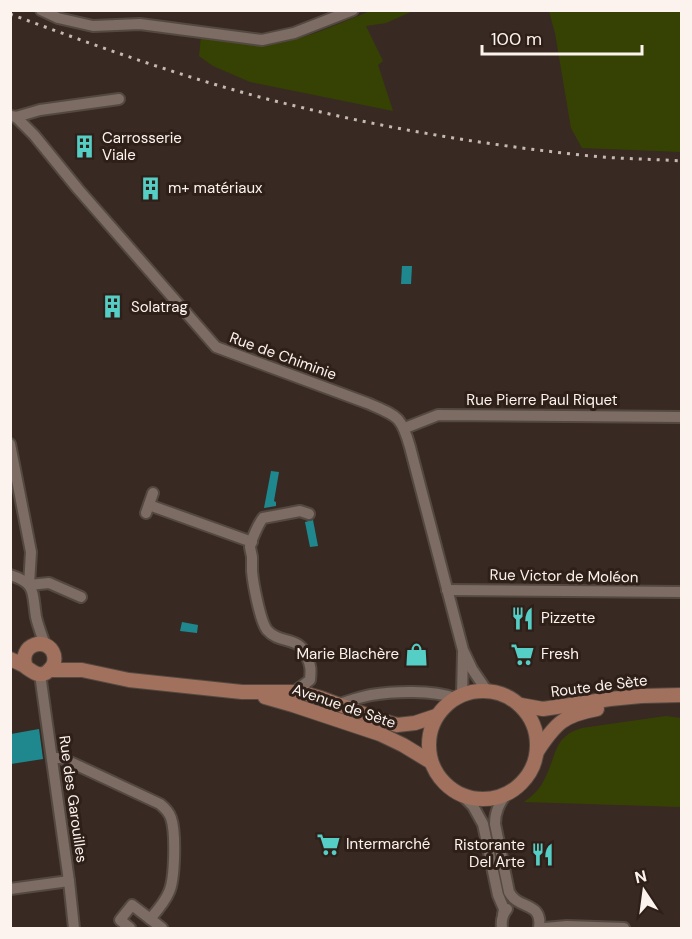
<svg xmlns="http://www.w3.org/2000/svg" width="692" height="939" viewBox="0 0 692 939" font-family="'DM Sans',sans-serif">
	<rect width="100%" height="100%" fill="#382a22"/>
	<g fill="#364203">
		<path d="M 371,11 L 413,11 L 386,23 L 366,26 L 383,61 L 378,65 L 393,111 L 250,82 L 213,66 L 199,56 L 201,37 C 223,40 244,46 266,45 C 301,42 339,23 371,11 Z"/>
		<polygon points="549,11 681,11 681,152 582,148 571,128 555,33"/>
		<path d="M 666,716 L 681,718 L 681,807 L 524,802 C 534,795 541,788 546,776 C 557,754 554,736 582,728 Z"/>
	</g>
	<g fill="#1f888e">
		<polygon points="402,266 412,266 411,284 401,284"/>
		<polygon points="271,471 279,472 274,501 276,502 276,506 264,508"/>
		<polygon points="313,520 318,546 310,547 305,522"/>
		<polygon points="182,622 198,625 197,633 180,631"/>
		<polygon points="39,729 43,759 11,764 11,734"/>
	</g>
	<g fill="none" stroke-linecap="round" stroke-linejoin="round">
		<defs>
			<g id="minor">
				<polyline points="41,10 58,18 93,26 140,24 262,40 294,33 353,10"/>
				<polyline points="11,116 16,117 40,110 119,99"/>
				<path d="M 16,117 L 34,135 L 78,189 L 216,347 L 367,403 C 397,416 401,415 410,447 L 463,650 L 472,669 L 487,691"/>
				<polyline points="405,428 438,415 682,417"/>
				<polyline points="10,444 31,552 29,585 49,583 81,597"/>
				<polyline points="149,505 252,542"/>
				<polyline points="146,513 153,493"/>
				<path d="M 10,575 C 37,583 32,593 36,617 C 38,626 42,636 45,645"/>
				<polyline points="447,590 682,592"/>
				<polyline points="40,674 69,881 74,928"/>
				<path d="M 294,692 L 310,680 C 311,670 311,666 307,657 C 299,635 280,645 267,630 C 260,621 253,583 252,571 C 252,566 252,561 252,557 C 252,556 250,548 250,547 C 251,540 259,523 263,518 L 300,511 L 309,514"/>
				<polyline points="462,695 463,653"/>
				<path d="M 339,704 C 349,701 360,697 371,695 C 394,691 433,690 455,698"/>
				<path d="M 52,758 L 61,758 L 68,761 L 160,804 C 165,808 169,812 171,818 C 176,832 175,879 169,892 C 165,902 157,911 150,919"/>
				<path d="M 506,794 C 499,804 495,812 495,824 L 509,892 C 518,910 543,901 539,928"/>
				<polyline points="463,796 473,806 483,824 498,895 504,909 503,915"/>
				<polyline points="10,889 69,881"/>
				<polyline points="130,928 120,920 132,905 162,928"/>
				<path d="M 502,928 C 501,921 502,915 507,909"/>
				<polyline points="545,928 567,926 624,928"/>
			</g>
			<g id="major">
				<path d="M 10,659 C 15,661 19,663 23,665 C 32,671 41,681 51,668 C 54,665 55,660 54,655 C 48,635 17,644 26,667"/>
				<polyline points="50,670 82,670 129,680 242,692 299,692 321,698 380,720 397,725 415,723 436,716"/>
				<circle cx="483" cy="745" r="54"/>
				<polyline points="265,697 293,705 380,734 403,745 431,762"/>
				<polyline points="521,705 543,709 610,699 641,696 682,695"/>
				<path d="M 538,750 C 556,723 564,715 597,709"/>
			</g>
		</defs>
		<use href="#minor" stroke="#544941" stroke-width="14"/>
		<use href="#major" stroke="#544941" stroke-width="16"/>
		<use href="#minor" stroke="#7c6c63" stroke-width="10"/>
		<use href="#major" stroke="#a1715e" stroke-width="14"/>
		<path stroke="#c5b9b4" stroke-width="3" stroke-dasharray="3 6" stroke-linecap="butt" d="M 10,14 C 107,50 204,85 304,108 C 399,131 494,146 591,156 C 621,159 651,159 682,161"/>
	</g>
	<defs>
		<symbol id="building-bare" viewBox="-9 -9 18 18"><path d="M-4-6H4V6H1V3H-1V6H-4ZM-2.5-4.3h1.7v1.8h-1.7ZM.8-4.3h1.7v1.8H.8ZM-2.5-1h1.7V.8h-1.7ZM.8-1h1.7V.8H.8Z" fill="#55cec5" stroke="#2e2019" stroke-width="2.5" paint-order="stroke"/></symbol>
		<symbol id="restaurant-bare" viewBox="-9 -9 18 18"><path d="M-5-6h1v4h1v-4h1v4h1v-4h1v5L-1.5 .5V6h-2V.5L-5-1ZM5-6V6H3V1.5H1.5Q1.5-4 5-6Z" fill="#55cec5" stroke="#2e2019" stroke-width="2.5" paint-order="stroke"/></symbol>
		<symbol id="shop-bare" viewBox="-9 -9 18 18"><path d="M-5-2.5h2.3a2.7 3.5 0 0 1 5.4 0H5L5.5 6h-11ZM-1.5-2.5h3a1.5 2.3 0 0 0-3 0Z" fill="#55cec5" stroke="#2e2019" stroke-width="2.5" paint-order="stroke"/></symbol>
		<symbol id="supermarket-bare" viewBox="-9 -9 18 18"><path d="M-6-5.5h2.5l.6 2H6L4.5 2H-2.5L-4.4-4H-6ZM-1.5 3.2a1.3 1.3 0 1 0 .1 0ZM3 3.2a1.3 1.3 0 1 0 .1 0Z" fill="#55cec5" stroke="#2e2019" stroke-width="2.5" paint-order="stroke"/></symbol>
	</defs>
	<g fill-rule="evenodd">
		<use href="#building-bare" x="68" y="130" width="33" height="33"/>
		<use href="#building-bare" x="134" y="172" width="33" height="33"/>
		<use href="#building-bare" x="96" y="290" width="33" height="33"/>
		<use href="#restaurant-bare" x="506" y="602" width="33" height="33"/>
		<use href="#shop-bare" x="400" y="638" width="33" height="33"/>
		<use href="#supermarket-bare" x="506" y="638" width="33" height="33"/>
		<use href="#supermarket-bare" x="312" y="828" width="33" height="33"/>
		<use href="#restaurant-bare" x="526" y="838" width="33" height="33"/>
	</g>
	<g text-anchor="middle" stroke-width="6" stroke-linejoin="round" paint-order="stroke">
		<g font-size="15" fill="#fdf3ee" stroke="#2e2019" text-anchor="start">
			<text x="102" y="143">Carrosserie<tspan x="102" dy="17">Viale</tspan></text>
			<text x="168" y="193">m+ matériaux</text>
			<text x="131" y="312">Solatrag</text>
			<text x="541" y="623">Pizzette</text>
			<text x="399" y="659" text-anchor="end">Marie Blachère</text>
			<text x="541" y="659">Fresh</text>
			<text x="346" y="849">Intermarché</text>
			<text x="525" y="850" text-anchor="end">Ristorante<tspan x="525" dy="17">Del Arte</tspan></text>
		</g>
		<g font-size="15" fill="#fdf3ee" stroke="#2e2019">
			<text transform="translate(283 356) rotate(20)" y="5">Rue de Chiminie</text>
			<text x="542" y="405">Rue Pierre Paul Riquet</text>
			<text transform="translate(564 576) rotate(1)" y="5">Rue Victor de Moléon</text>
			<text transform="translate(599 686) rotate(-7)" y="5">Route de Sète</text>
			<text transform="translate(344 706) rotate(19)" y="5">Avenue de Sète</text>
			<text transform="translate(73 799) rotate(82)" y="5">Rue des Garouilles</text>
		</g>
	</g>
	<rect width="692" height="939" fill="none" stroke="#fdf3ee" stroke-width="24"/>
	<g transform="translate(644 891) rotate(347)" stroke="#2e2019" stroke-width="4.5" paint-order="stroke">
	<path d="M0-4.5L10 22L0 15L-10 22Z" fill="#fdf3ee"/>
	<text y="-9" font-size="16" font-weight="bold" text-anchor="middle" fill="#fdf3ee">N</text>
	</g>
	<path d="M482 45v9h160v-9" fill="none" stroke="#fdf3ee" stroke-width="3"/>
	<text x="491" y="45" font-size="18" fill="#fdf3ee" stroke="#2e2019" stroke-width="4.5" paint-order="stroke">100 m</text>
</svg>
